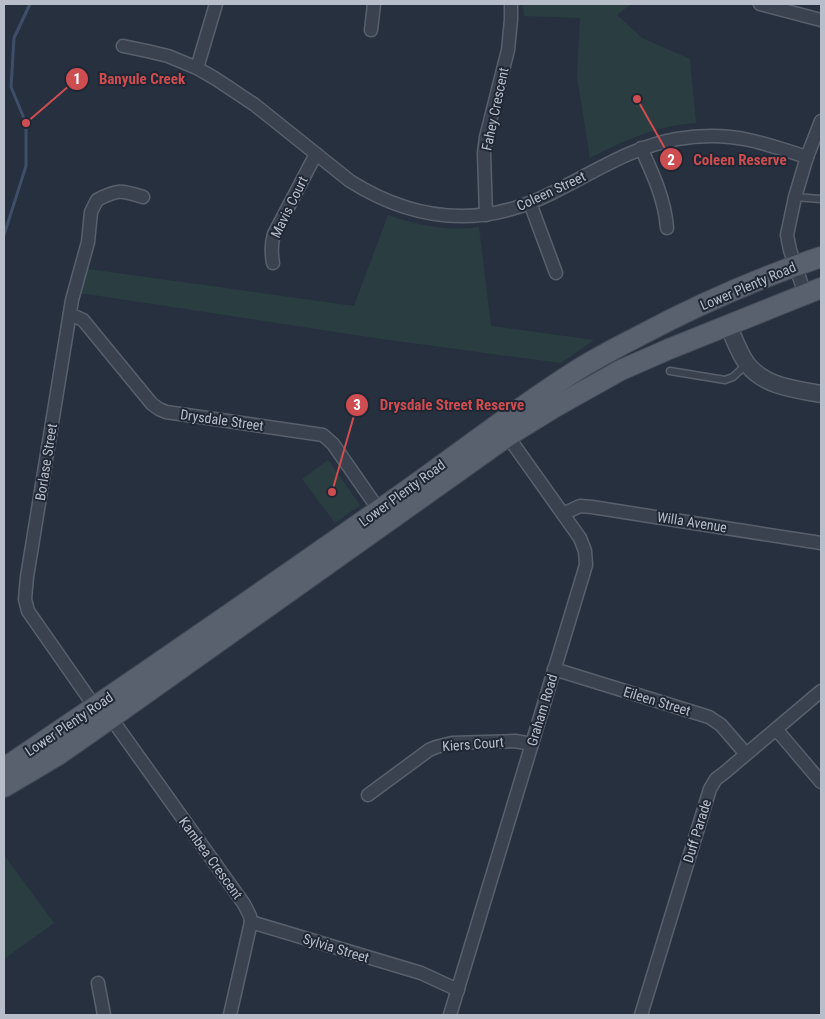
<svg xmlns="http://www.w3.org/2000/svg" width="825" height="1019" viewBox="0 0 825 1019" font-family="'Roboto Condensed',sans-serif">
	<rect width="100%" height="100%" fill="#27303f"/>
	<g fill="#2a3e41">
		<path d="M 523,4 L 631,4 L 617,15 L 642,38 L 690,59 L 696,123 C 653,127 627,139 590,158 L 577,76 L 580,18 L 524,16 Z"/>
		<path d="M 388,215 C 416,225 449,232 479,227 L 491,326 L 594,340 L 561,363 L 382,339 L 80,293 L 88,269 L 354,306 Z"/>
		<polygon points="328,460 360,505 335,523 302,479"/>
		<polygon points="4,855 54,923 4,959"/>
	</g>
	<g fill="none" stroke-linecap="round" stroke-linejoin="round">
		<polyline stroke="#3f4e69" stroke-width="3" points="4,235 26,166 26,123 11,87 14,38 30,4"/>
		<defs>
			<g id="service">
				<polyline points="795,197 821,199"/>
				<polyline points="670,371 725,380 733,377 747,364"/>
			</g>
			<g id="minor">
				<polyline points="760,4 821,20"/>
				<polyline points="371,30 374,4"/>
				<path d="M 123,46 L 147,51 L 168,56 L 197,68 L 216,79 L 255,105 L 350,181 C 415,222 483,228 552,193 C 593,173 631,147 677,139 C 700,135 726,135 749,140 C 768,144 788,151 807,157"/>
				<polyline points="197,68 216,4"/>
				<path d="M 641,148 C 653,174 665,200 667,228"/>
				<polyline points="530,203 556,273"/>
				<polyline points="486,215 484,153 486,137 508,50 511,20 511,4"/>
				<path d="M 273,263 C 271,252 271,244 274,234 L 316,154"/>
				<polyline points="805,294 790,250 787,235 795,197 807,157 821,121"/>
				<polyline points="70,314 83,320 152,404 159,409 166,412 323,435 333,444 379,510"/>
				<polyline points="563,514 580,506 592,507 821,543"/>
				<polyline points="554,669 709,717 721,725 746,754"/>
				<path d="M 95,707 L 28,611 L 25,599 L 27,577 L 72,300 L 88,242 L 91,212 L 97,200 C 118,189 121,190 143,197"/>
				<polyline points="111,718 244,904 250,916 251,922 230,1015"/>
				<polyline points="776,729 821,782"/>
				<polyline points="368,795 429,750 436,747 452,743 515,741 532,744"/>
				<polyline points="251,922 421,973 458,990"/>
				<polyline points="98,983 104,1015"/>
				<polyline points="450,1015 586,565 585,551 580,538 504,431"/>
				<polyline points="641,1015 710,789 716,779 724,773 821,691"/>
			</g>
			<path id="tertiary" d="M 728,325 C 734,338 739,353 747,364 C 765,387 795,389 821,394"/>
			<g id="primary">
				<path d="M 4,768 C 129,684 253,598 376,512 C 442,467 504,417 571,374 C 592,360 616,348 639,336 C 697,305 758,278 821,257"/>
				<polyline points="4,787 58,755 111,718 508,436 555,407 621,370 669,349 821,288"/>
			</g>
		</defs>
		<use href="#service" stroke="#58606c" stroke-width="9"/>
		<use href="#minor" stroke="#58606c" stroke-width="15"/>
		<use href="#tertiary" stroke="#58606c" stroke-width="19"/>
		<use href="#primary" stroke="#444b58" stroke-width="22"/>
		<use href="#service" stroke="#3b424f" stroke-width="6"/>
		<use href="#minor" stroke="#3b424f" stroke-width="12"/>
		<use href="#tertiary" stroke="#3b424f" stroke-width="16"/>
		<use href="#primary" stroke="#59616f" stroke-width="20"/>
	</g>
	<g text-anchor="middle" stroke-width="4" stroke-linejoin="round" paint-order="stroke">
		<g font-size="14" fill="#b7bdc9" stroke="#1f2734">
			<text transform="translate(495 109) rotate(-78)" y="5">Fahey Crescent</text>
			<text transform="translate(551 191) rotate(-25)" y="5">Coleen Street</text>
			<text transform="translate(289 207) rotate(-64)" y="5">Mavis Court</text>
			<text transform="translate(748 286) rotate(-23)" y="5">Lower Plenty Road</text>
			<text transform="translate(222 420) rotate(8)" y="5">Drysdale Street</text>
			<text transform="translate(46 462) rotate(-81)" y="5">Borlase Street</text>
			<text transform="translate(402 493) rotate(-36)" y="5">Lower Plenty Road</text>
			<text transform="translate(692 522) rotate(9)" y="5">Willa Avenue</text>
			<text transform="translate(657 701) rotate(17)" y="5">Eileen Street</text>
			<text transform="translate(542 710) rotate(-73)" y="5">Graham Road</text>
			<text transform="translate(69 724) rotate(-34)" y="5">Lower Plenty Road</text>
			<text transform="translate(473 744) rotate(-4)" y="5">Kiers Court</text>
			<text transform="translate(697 831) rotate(-73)" y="5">Duff Parade</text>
			<text transform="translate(211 858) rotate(54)" y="5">Kambea Crescent</text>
			<text transform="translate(336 948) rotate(17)" y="5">Sylvia Street</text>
		</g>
	</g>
	<path fill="none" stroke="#ce4d50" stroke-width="2" d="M26 123L77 79M637 99L671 159M332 492L357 405"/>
	<g fill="#ce4d50" stroke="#1f2734" stroke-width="2">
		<circle cx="26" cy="123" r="5"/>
		<circle cx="637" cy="99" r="5"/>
		<circle cx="332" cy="492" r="5"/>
		<circle cx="77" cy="79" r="12"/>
		<circle cx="671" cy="159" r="12"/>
		<circle cx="357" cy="405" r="12"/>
	</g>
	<g font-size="15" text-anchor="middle" font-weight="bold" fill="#fff">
		<text x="77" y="84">1</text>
		<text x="671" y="165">2</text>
		<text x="357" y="410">3</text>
	</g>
	<g font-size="15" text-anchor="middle" font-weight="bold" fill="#ce4d50" stroke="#1f2734" stroke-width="4" stroke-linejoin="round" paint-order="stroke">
		<text x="142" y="84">Banyule Creek</text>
		<text x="740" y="165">Coleen Reserve</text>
		<text x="452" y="410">Drysdale Street Reserve</text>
	</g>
	<rect width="825" height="1019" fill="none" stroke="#b7bdc9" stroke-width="10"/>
</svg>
